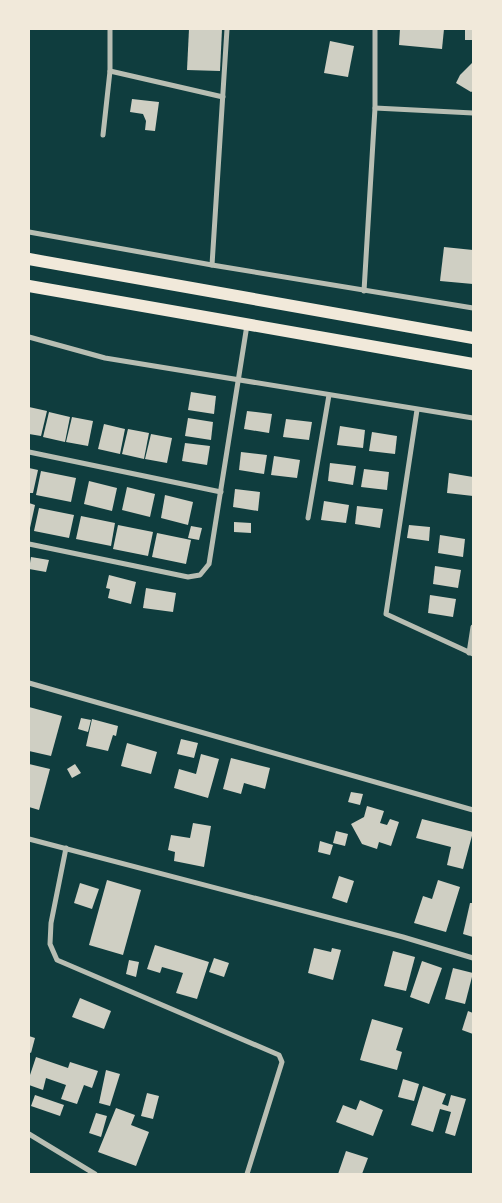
<svg xmlns="http://www.w3.org/2000/svg" width="502" height="1203" viewBox="0 0 502 1203" font-family="'DejaVu Sans',sans-serif">
	<rect width="100%" height="100%" fill="#0f3d3e"/>
	<g fill="#cfcfc3">
		<polygon points="189,29 222,29 220,71 187,70"/>
		<polygon points="400,29 444,29 442,49 399,45"/>
		<rect x="465" y="29" width="8" height="11"/>
		<polygon points="330,41 354,46 348,77 324,73"/>
		<polygon points="473,62 473,91 471,92 456,83 460,75"/>
		<polygon points="132,99 159,102 155,131 145,130 146,121 143,114 130,112"/>
		<polygon points="444,247 473,250 473,284 440,281"/>
		<polygon points="191,392 216,396 214,414 188,410"/>
		<polygon points="29,407 47,411 41,436 29,434"/>
		<polygon points="247,411 272,414 269,433 244,429"/>
		<polygon points="49,412 70,417 65,442 43,437"/>
		<polygon points="72,417 93,421 88,446 66,442"/>
		<polygon points="188,418 213,422 211,440 185,436"/>
		<polygon points="286,419 312,422 309,440 283,437"/>
		<polygon points="104,424 125,429 120,454 98,449"/>
		<polygon points="340,426 365,430 363,448 337,445"/>
		<polygon points="128,429 149,433 144,459 122,454"/>
		<polygon points="372,432 397,436 395,454 369,451"/>
		<polygon points="151,434 172,438 167,463 145,459"/>
		<polygon points="185,443 210,446 207,465 182,461"/>
		<polygon points="241,452 267,455 264,474 239,470"/>
		<polygon points="274,456 300,460 297,478 271,475"/>
		<polygon points="330,463 356,466 353,485 328,481"/>
		<polygon points="29,468 38,470 33,493 29,493"/>
		<polygon points="364,469 389,472 387,490 361,487"/>
		<polygon points="41,471 76,478 71,502 36,495"/>
		<polygon points="449,473 473,477 473,496 447,493"/>
		<polygon points="89,481 117,488 112,511 84,504"/>
		<polygon points="127,487 155,494 150,517 122,510"/>
		<polygon points="235,489 260,492 258,511 233,507"/>
		<polygon points="165,495 193,502 188,525 161,518"/>
		<polygon points="324,501 349,505 346,523 321,520"/>
		<polygon points="29,503 35,505 30,528 29,528"/>
		<polygon points="357,506 383,509 380,528 355,524"/>
		<polygon points="39,508 74,515 69,538 34,531"/>
		<polygon points="81,516 115,523 111,546 76,539"/>
		<polygon points="234,522 251,523 251,533 234,532"/>
		<polygon points="118,525 153,532 148,556 113,549"/>
		<polygon points="409,525 430,527 429,541 407,538"/>
		<polygon points="191,526 202,528 199,540 188,538"/>
		<polygon points="157,533 191,540 186,564 152,557"/>
		<polygon points="440,535 465,539 463,557 438,553"/>
		<polygon points="31,557 49,560 46,572 29,569"/>
		<polygon points="435,566 461,570 458,588 433,584"/>
		<polygon points="109,575 136,582 131,604 108,598 110,589 106,588"/>
		<polygon points="146,588 176,593 173,612 143,608"/>
		<polygon points="430,595 456,599 453,617 428,613"/>
		<polygon points="29,707 62,716 51,756 29,751"/>
		<polygon points="81,718 91,720 88,732 78,729"/>
		<polygon points="92,719 118,726 116,736 113,735 108,751 86,746"/>
		<polygon points="181,739 198,743 194,758 177,754"/>
		<polygon points="127,743 157,752 151,774 121,766"/>
		<polygon points="201,754 219,759 208,798 174,788 179,769 196,774"/>
		<polygon points="231,758 270,768 265,789 244,783 241,794 223,789"/>
		<polygon points="29,764 50,769 39,810 29,807"/>
		<polygon points="75,764 81,773 72,778 67,769"/>
		<polygon points="351,792 363,794 360,805 348,802"/>
		<polygon points="367,806 384,811 380,823 387,825 390,819 399,822 391,846 379,842 377,849 362,844 351,824 364,817"/>
		<polygon points="422,819 473,832 463,869 447,865 451,847 416,838"/>
		<polygon points="193,823 211,826 204,867 174,861 175,852 168,850 171,835 190,838"/>
		<polygon points="336,831 348,834 345,846 333,843"/>
		<polygon points="320,841 333,845 330,855 318,852"/>
		<polygon points="339,876 354,881 347,903 332,898"/>
		<polygon points="107,880 141,890 123,955 89,945"/>
		<polygon points="438,880 460,887 446,932 414,923 423,896 432,899"/>
		<polygon points="80,883 99,889 92,909 74,903"/>
		<polygon points="470,903 473,903 473,937 463,934"/>
		<polygon points="155,945 209,962 197,999 176,993 183,973 162,967 160,973 147,969"/>
		<polygon points="314,948 331,952 332,948 341,950 333,980 308,973"/>
		<polygon points="393,951 415,957 406,991 384,986"/>
		<polygon points="214,958 229,963 224,977 209,972"/>
		<polygon points="129,960 139,962 136,977 126,974"/>
		<polygon points="422,961 442,968 429,1004 410,997"/>
		<polygon points="453,968 473,973 465,1004 445,999"/>
		<polygon points="80,998 111,1011 104,1029 72,1017"/>
		<polygon points="468,1011 473,1013 473,1034 462,1030"/>
		<polygon points="372,1019 403,1028 396,1050 402,1052 397,1070 360,1060"/>
		<polygon points="29,1036 35,1038 31,1053 29,1052"/>
		<polygon points="36,1057 68,1068 70,1062 98,1071 92,1088 84,1085 77,1104 61,1099 66,1085 46,1078 43,1090 29,1085 29,1078"/>
		<polygon points="106,1070 120,1074 110,1106 99,1103"/>
		<polygon points="403,1079 419,1084 414,1101 398,1097"/>
		<polygon points="423,1086 446,1094 442,1104 448,1106 451,1095 466,1099 455,1136 445,1133 451,1112 440,1109 433,1132 411,1125"/>
		<polygon points="147,1093 159,1096 153,1119 141,1116"/>
		<polygon points="35,1095 64,1105 60,1116 31,1106"/>
		<polygon points="360,1100 383,1110 373,1136 336,1122 343,1105 356,1110"/>
		<polygon points="116,1108 135,1115 131,1125 149,1132 136,1166 98,1152"/>
		<polygon points="96,1113 107,1116 101,1137 89,1133"/>
		<polygon points="346,1151 368,1158 362,1174 338,1174"/>
	</g>
	<g fill="none" stroke-linecap="round" stroke-linejoin="round">
		<g stroke="#b8beb3" stroke-width="5">
			<polyline points="110,71 223,97"/>
			<polyline points="375,108 473,113"/>
			<polyline points="103,135 110,71 110,29"/>
			<polyline points="29,232 212,265 473,308"/>
			<polyline points="212,265 227,29"/>
			<polyline points="364,291 375,108 375,29"/>
			<polyline points="29,337 105,358 473,418"/>
			<polyline points="417,410 386,614 473,654"/>
			<polyline points="29,452 221,492"/>
			<polyline points="308,518 329,395"/>
			<polyline points="29,544 188,577 200,575 209,564 247,325"/>
			<polyline points="469,653 473,627"/>
			<polyline points="29,683 473,810"/>
			<polyline points="29,839 403,937 473,958"/>
			<polyline points="66,848 51,923 50,944 57,960 279,1055 282,1062 247,1174"/>
			<polyline points="29,1134 95,1174"/>
		</g>
		<g stroke="#f1e9da" stroke-width="12">
			<polyline points="29,259 473,338"/>
			<polyline points="29,286 473,364"/>
		</g>
	</g>
	<rect width="502" height="1203" fill="none" stroke="#f1e9da" stroke-width="60"/>
</svg>
